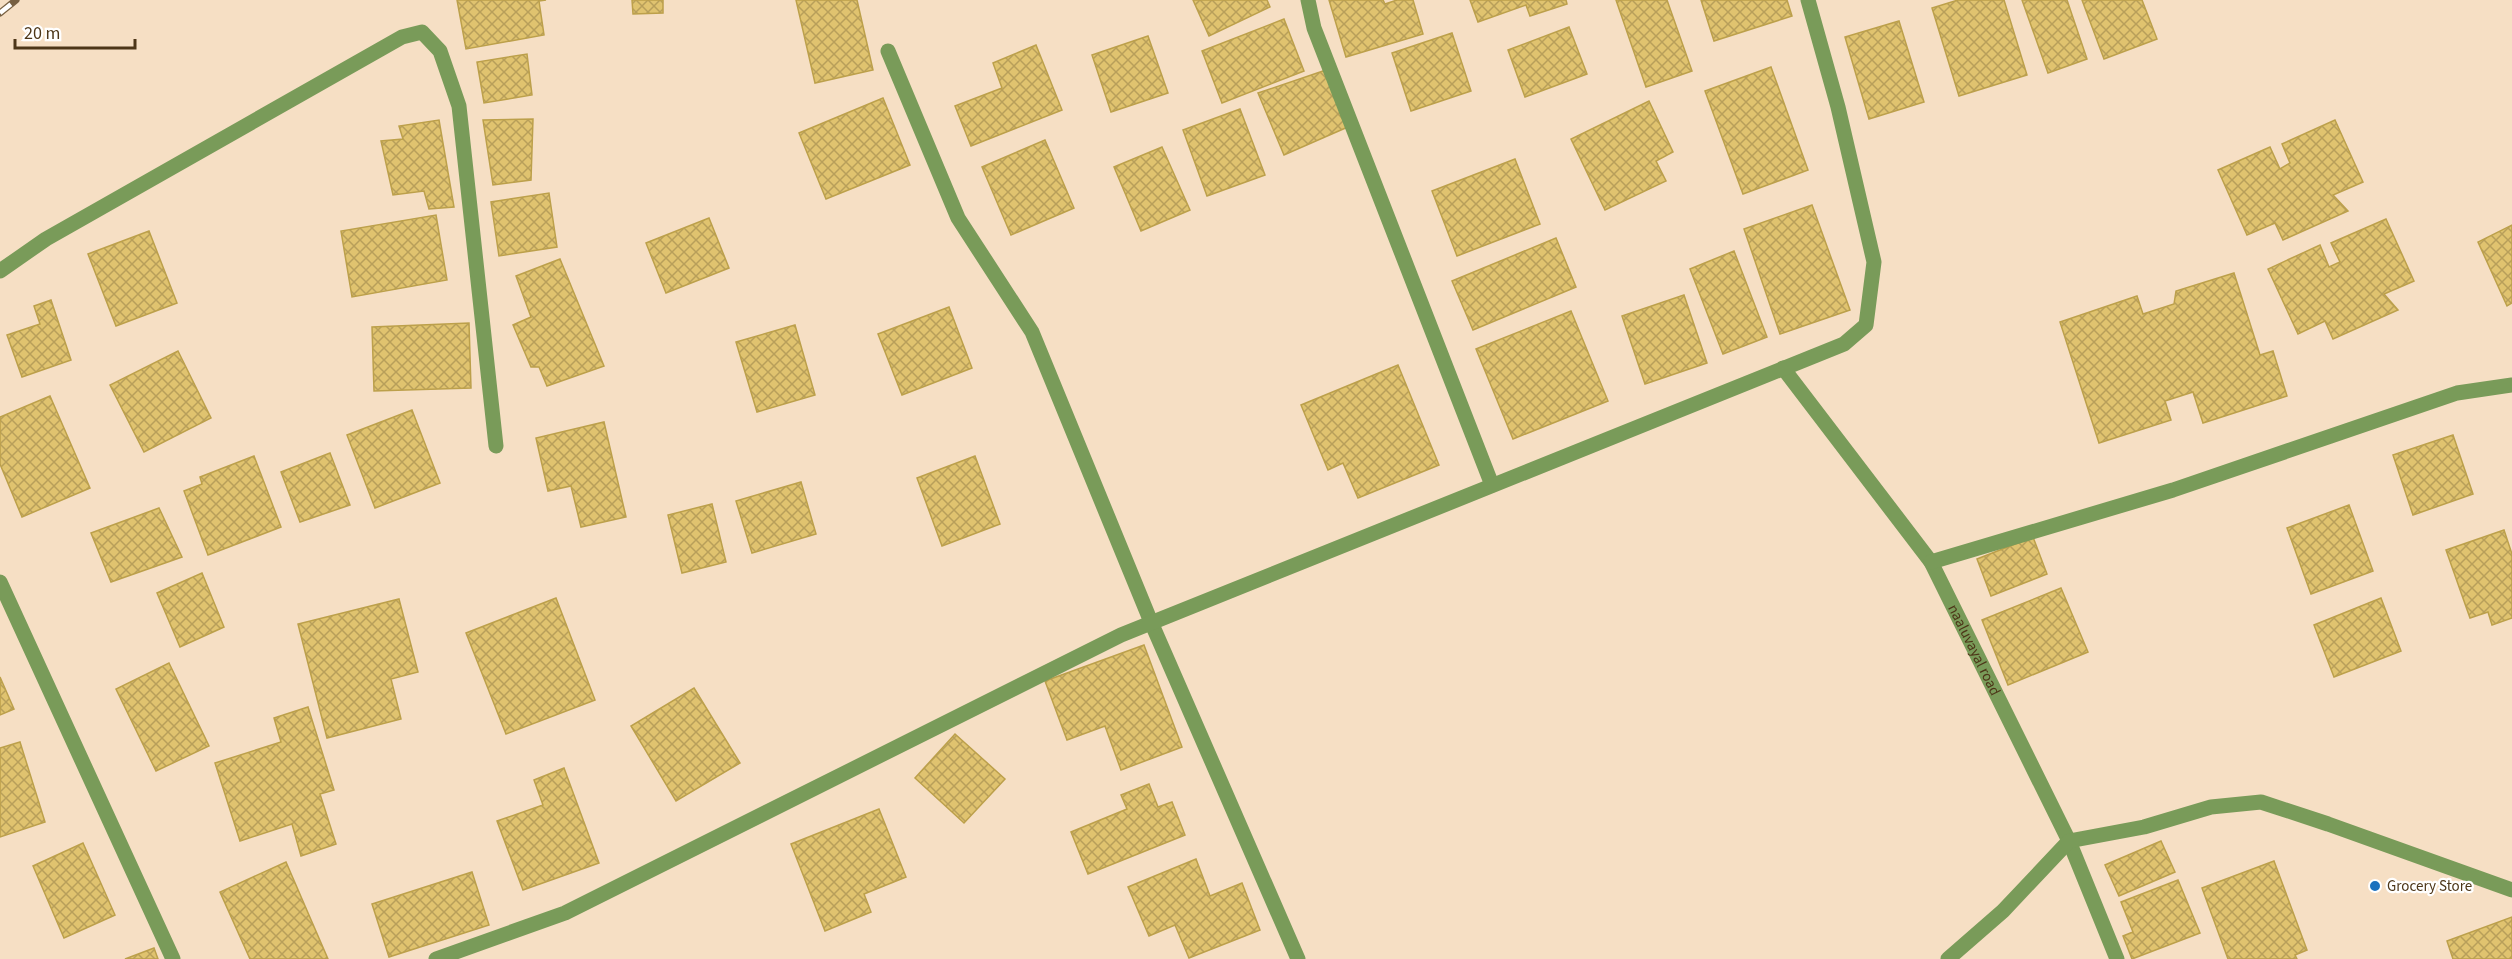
<svg xmlns="http://www.w3.org/2000/svg" width="2512" height="959" viewBox="0 0 2512 959" font-family="'Source Sans 3',sans-serif">
	<defs>
		<pattern id="building-cross-hatch" width="8" height="8" patternUnits="userSpaceOnUse" patternTransform="scale(1.5)"><rect width="8" height="8" fill="#e0c36f"/><path d="M0 0l8 8M0 8l8-8" fill="none" stroke="#b89f5a"/></pattern>
	</defs>
	<rect width="100%" height="100%" fill="#f6dfc4"/>
	<g fill="url(#building-cross-hatch)" stroke="#bca04b" stroke-width="1.5">
		<polygon points="457,0 546,0 539,1 544,35 466,49"/>
		<polygon points="632,0 663,0 663,13 633,14"/>
		<polygon points="796,0 857,0 873,70 815,83"/>
		<polygon points="1193,0 1267,0 1270,7 1209,36"/>
		<polygon points="1329,0 1383,0 1385,4 1397,0 1413,0 1423,34 1346,57"/>
		<polygon points="1470,0 1566,0 1567,4 1530,16 1526,5 1478,22"/>
		<polygon points="1616,0 1667,0 1692,71 1646,87"/>
		<polygon points="1701,0 1787,0 1792,16 1714,41"/>
		<polygon points="1958,0 2004,0 2027,75 1959,96 1932,8"/>
		<polygon points="2022,0 2067,0 2087,59 2048,73"/>
		<polygon points="2082,0 2142,0 2157,39 2104,59"/>
		<polygon points="1284,19 1304,71 1222,103 1202,51"/>
		<polygon points="1899,21 1924,102 1869,119 1845,37"/>
		<polygon points="1569,27 1587,74 1525,97 1508,50"/>
		<polygon points="1452,33 1471,91 1411,111 1392,53"/>
		<polygon points="1148,36 1168,93 1111,112 1092,55"/>
		<polygon points="1036,45 1062,110 971,146 955,106 1002,88 993,63"/>
		<polygon points="527,54 532,95 484,103 477,62"/>
		<polygon points="1771,67 1808,170 1743,194 1705,91"/>
		<polygon points="1326,70 1350,126 1284,155 1258,93"/>
		<polygon points="883,98 910,165 826,199 799,133"/>
		<polygon points="1649,101 1673,152 1656,161 1666,181 1605,210 1571,139"/>
		<polygon points="1240,109 1265,175 1207,196 1183,130"/>
		<polygon points="533,119 531,180 493,185 483,120"/>
		<polygon points="439,120 454,207 429,209 424,191 393,195 381,141 403,139 399,126"/>
		<polygon points="2335,120 2363,182 2333,195 2348,211 2283,240 2275,223 2247,235 2218,170 2270,147 2280,169 2290,163 2282,144"/>
		<polygon points="1045,140 1074,208 1011,235 982,167"/>
		<polygon points="1162,147 1190,210 1141,231 1114,167"/>
		<polygon points="1515,159 1540,224 1457,256 1432,191"/>
		<polygon points="549,193 557,247 499,256 491,202"/>
		<polygon points="1812,205 1850,310 1780,334 1744,229"/>
		<polygon points="436,215 447,280 352,297 341,231"/>
		<polygon points="709,218 729,268 666,293 646,243"/>
		<polygon points="2386,219 2414,281 2384,294 2398,310 2333,339 2325,321 2298,334 2268,269 2320,245 2329,267 2340,262 2331,243"/>
		<polygon points="2512,225 2512,303 2507,306 2478,242"/>
		<polygon points="149,231 177,303 116,326 88,254"/>
		<polygon points="1556,238 1576,287 1473,330 1452,281"/>
		<polygon points="1734,251 1767,337 1723,354 1690,269"/>
		<polygon points="560,259 604,366 547,386 539,367 531,367 513,325 531,317 516,276"/>
		<polygon points="2234,273 2260,355 2273,351 2287,396 2203,423 2193,392 2165,401 2171,420 2099,443 2060,322 2137,296 2143,314 2174,304 2176,291"/>
		<polygon points="1684,295 1707,363 1645,384 1622,316"/>
		<polygon points="51,300 71,360 22,377 7,335 40,324 34,306"/>
		<polygon points="949,307 972,368 902,395 878,334"/>
		<polygon points="1571,311 1608,401 1513,439 1476,349"/>
		<polygon points="469,323 471,388 374,391 372,327"/>
		<polygon points="795,325 815,395 757,412 736,342"/>
		<polygon points="178,351 211,418 144,452 110,385"/>
		<polygon points="1398,365 1439,465 1358,498 1343,463 1328,470 1301,405"/>
		<polygon points="50,396 90,488 22,517 0,464 0,417"/>
		<polygon points="412,410 440,483 375,508 347,435"/>
		<polygon points="604,422 626,517 581,527 571,486 548,491 536,438"/>
		<polygon points="2453,435 2473,494 2413,515 2393,455"/>
		<polygon points="330,453 350,505 300,522 281,472"/>
		<polygon points="254,456 281,527 208,555 184,491 202,484 200,477"/>
		<polygon points="975,456 1000,524 942,546 917,478"/>
		<polygon points="801,482 816,534 752,553 736,501"/>
		<polygon points="712,504 726,562 682,573 668,515"/>
		<polygon points="2349,505 2373,571 2311,594 2287,528"/>
		<polygon points="159,508 182,557 111,582 91,533"/>
		<polygon points="2504,530 2512,554 2512,618 2492,625 2488,612 2470,618 2446,550"/>
		<polygon points="2033,537 2047,574 1991,596 1977,559"/>
		<polygon points="202,573 224,627 180,647 157,593"/>
		<polygon points="2061,588 2088,652 2008,685 1982,620"/>
		<polygon points="556,598 595,700 506,734 466,633"/>
		<polygon points="2381,598 2401,651 2334,677 2314,625"/>
		<polygon points="399,599 418,672 391,679 401,719 327,738 298,624"/>
		<polygon points="1144,645 1182,747 1121,770 1105,726 1067,740 1045,681"/>
		<polygon points="169,663 209,746 156,771 116,689"/>
		<polygon points="0,677 14,709 0,715"/>
		<polygon points="694,688 740,763 676,801 631,726"/>
		<polygon points="308,707 334,790 320,794 336,844 301,856 292,824 240,841 215,763 281,742 274,718"/>
		<polygon points="955,734 1005,779 964,823 915,778"/>
		<polygon points="20,742 45,822 0,837 0,748"/>
		<polygon points="564,768 599,863 523,890 497,821 543,805 534,780"/>
		<polygon points="1149,784 1158,807 1172,802 1185,835 1088,874 1071,832 1127,809 1121,795"/>
		<polygon points="879,809 906,877 864,894 871,912 825,931 791,844"/>
		<polygon points="2161,841 2175,872 2119,896 2105,865"/>
		<polygon points="83,843 115,915 64,938 33,866"/>
		<polygon points="1196,859 1210,896 1242,883 1260,930 1189,958 1175,925 1149,936 1128,887"/>
		<polygon points="2274,861 2307,950 2295,955 2297,959 2228,959 2202,888"/>
		<polygon points="286,862 328,959 250,959 220,892"/>
		<polygon points="472,872 489,925 389,957 372,904"/>
		<polygon points="2178,880 2200,933 2132,959 2123,936 2133,932 2121,902"/>
		<polygon points="2512,917 2512,959 2453,959 2447,941"/>
		<polygon points="154,948 158,959 125,959"/>
	</g>
	<g fill="none" stroke-linecap="round" stroke-linejoin="round">
		<g stroke="#799b59" stroke-width="15">
			<polyline points="1308,0 1314,28 1492,485"/>
			<polyline points="888,51 958,218 1032,332 1151,622 1298,959"/>
			<polyline points="0,271 46,239 402,37 422,32 440,51 459,106 496,446"/>
			<path id="s1" d="M 1783,368 L 1931,562 L 2069,841 L 2117,959"/>
			<polyline points="1931,562 2173,490 2457,393 2512,385"/>
			<polyline points="0,582 173,959"/>
			<polyline points="436,959 565,913 1121,635 1844,344 1866,325 1874,262 1838,107 1808,0"/>
			<polyline points="1948,959 2003,911 2069,841 2144,827 2211,807 2261,802 2328,824 2512,890"/>
		</g>
		<defs>
			<polyline id="rail" points="0,13 16,0"/>
		</defs>
		<use href="#rail" stroke="#776042" stroke-width="7"/>
		<use href="#rail" stroke="#fff" stroke-width="4.5" stroke-dasharray="14" stroke-linecap="butt"/>
	</g>
	<circle fill="#1b71be" stroke="#fff" stroke-width="2" cx="2375" cy="886" r="6"/>
	<g text-anchor="middle" stroke-width="4.5" stroke-linejoin="round" paint-order="stroke">
		<g font-size="15" fill="#4d3618" stroke="#fff">
			<text dy="5" stroke="none"><textPath href="#s1" startOffset="342">naaluvayal road</textPath></text>
		</g>
		<g font-size="15" fill="#4d3618" stroke="#fff" text-anchor="start">
			<text x="2387" y="891">Grocery Store</text>
		</g>
	</g>
	<path d="M15 39v9h120v-9" fill="none" stroke="#4d3618" stroke-width="3"/>
	<text x="24" y="39" font-size="18" fill="#4d3618" stroke="#ffffff" stroke-width="4.5" paint-order="stroke">20 m</text>
</svg>
